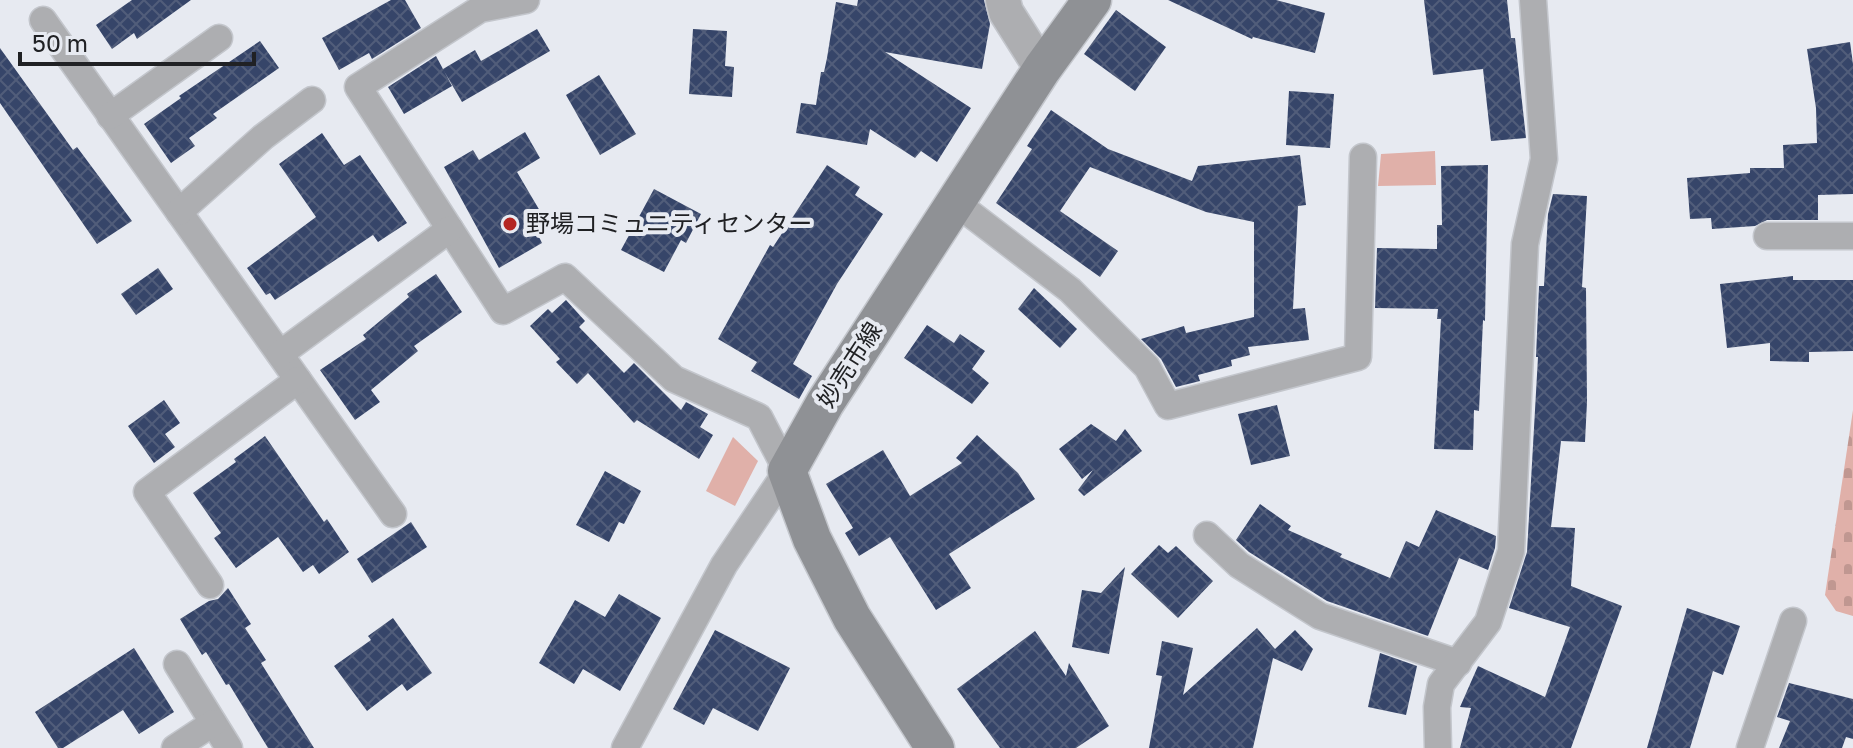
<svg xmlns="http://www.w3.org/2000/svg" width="1853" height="748" viewBox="0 0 1853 748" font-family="'Golos Text','Noto Sans JP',sans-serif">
	<defs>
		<pattern id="cemetery-stones" width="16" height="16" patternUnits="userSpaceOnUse" patternTransform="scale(2)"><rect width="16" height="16" fill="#e0b0a9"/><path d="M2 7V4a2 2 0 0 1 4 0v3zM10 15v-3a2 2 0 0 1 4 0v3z" fill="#c09791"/></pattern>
		<pattern id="building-cross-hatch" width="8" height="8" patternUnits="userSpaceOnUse" patternTransform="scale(2)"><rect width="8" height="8" fill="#364569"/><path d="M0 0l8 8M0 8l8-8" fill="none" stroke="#515d7a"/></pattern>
	</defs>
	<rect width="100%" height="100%" fill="#e7eaf1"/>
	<g fill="#e0b0a9">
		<polygon points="1435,151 1436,185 1378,186 1381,154"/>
		<polygon points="733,437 758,461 735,506 706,491"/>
	</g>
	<polygon fill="url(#cemetery-stones)" points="1853,410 1853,616 1836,611 1825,595"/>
	<g fill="url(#building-cross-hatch)">
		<polygon points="132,0 191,0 137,39 134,33 112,49 96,25"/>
		<polygon points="391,0 405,0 421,28 372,59 369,53 339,70 322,38"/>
		<polygon points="858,0 984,0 990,24 982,69 885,52 971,108 937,162 921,151 915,158 870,129 867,145 796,133 801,103 816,105 821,72 824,72 827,58 836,2 857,6"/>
		<polygon points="1168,0 1276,0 1325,13 1315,53 1253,37 1252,39"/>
		<polygon points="1424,0 1507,0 1511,38 1515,38 1526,138 1491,141 1483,69 1433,75"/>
		<polygon points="1116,10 1166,47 1135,91 1084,54"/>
		<polygon points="537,29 550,51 462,102 444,71 452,86 404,114 388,87 436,56 443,69 475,50 481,61"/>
		<polygon points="693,29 727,31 725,66 734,67 732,97 689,94"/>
		<polygon points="260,41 279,68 213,114 217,118 189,138 195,146 171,163 144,124 181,98 179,96"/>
		<polygon points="1850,42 1853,64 1853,194 1818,195 1818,220 1767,220 1755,226 1712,229 1711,218 1690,219 1687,178 1750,173 1750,168 1784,168 1783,145 1817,143 1816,108 1807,49"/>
		<polygon points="0,48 73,150 77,147 132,221 97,244 0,103"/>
		<polygon points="599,75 636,134 600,155 566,95"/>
		<polygon points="1289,91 1334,94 1330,148 1286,145"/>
		<polygon points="1051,110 1108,149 1192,181 1198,166 1300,155 1306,205 1298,206 1293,309 1305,308 1309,340 1248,347 1250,355 1231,360 1232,366 1198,375 1200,381 1176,387 1161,359 1141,339 1184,326 1186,333 1254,317 1254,222 1206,212 1090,167 1060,211 1118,251 1100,277 996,203 1032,149 1027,146"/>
		<polygon points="525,132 540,158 517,172 550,228 538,235 542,243 499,268 444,167 473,150 479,160"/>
		<polygon points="322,133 344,165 360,155 407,223 378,242 373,235 275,300 270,293 266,295 247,268 316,217 279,164"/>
		<polygon points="827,165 860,187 855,195 883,214 837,284 793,364 812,376 799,399 751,371 757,362 718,339 770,245 773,247"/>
		<polygon points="1488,165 1485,321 1483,320 1479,411 1474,410 1473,450 1434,449 1441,319 1437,319 1438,309 1375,308 1377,248 1437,249 1437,225 1442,225 1441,166"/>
		<polygon points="654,189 701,214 686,243 681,240 664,272 621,250"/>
		<polygon points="1553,194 1587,196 1582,287 1586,288 1587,402 1585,442 1561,441 1551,527 1575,528 1571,586 1622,606 1571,748 1460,748 1471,708 1460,707 1478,666 1545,697 1570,627 1509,608 1527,552 1538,357 1536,357 1539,286 1544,286 1548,214"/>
		<polygon points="158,268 173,289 136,315 121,294"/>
		<polygon points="436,274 462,312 414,346 418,351 371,390 380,402 355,420 320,370 366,339 363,335 409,297 407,294"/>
		<polygon points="1793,276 1793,280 1853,280 1853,351 1809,352 1809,362 1770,361 1770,343 1727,348 1720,284"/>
		<polygon points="1034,288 1077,329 1060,348 1018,309"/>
		<polygon points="566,300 585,321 579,327 624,373 634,363 681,410 686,402 708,414 700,427 713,435 699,459 637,420 634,423 588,373 577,384 556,362 560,359 530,326 548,309 552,313"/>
		<polygon points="927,325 954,343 960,334 985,351 972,369 989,383 972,404 904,358"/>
		<polygon points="164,400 180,423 165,434 175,447 154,463 128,426"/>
		<polygon points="1277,405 1290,456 1251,465 1238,414"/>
		<polygon points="1091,424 1116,441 1125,429 1142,451 1084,496 1078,490 1093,470 1082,479 1059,449"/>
		<polygon points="977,435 1018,473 1035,499 949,554 971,588 936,610 890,537 859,556 845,533 853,528 826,484 883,450 910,496 962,463 956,458"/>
		<polygon points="265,436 324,522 327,519 349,552 319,574 313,565 303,572 278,537 236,568 214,538 221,533 193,493 236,462 234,459"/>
		<polygon points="605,471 641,491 624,524 619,522 609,542 576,525"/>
		<polygon points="1260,504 1291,526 1288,530 1342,554 1340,557 1390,578 1406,541 1419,547 1436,510 1496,536 1495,548 1488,570 1459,558 1428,636 1327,601 1249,552 1236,540"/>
		<polygon points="411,522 427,547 372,583 357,559"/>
		<polygon points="1159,545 1168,553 1176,546 1213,581 1178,618 1131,574"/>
		<polygon points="1125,567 1109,654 1072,647 1082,590 1101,593"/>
		<polygon points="228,588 251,624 245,628 266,660 261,663 314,748 268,748 229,684 226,685 206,652 202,655 180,619 209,601 218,599"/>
		<polygon points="619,594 661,618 620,691 583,669 574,684 539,663 575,600 605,617"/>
		<polygon points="1687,608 1740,626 1723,675 1713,671 1690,748 1647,748"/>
		<polygon points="393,618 432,673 407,691 402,684 367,711 334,666 371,640 368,636"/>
		<polygon points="1257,628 1275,649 1295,630 1313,649 1302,671 1273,658 1253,748 1149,748 1162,676 1156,675 1162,641 1193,648 1183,695"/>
		<polygon points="715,630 790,668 758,731 713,708 704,725 673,709"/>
		<polygon points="1035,631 1066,676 1069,663 1109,726 1076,748 1000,748 957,689"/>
		<polygon points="134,648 174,712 139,734 123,710 63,748 58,748 35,712"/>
		<polygon points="1380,653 1417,666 1406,715 1368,707"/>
		<polygon points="1789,683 1853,699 1853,739 1846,737 1842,748 1779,748 1790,721 1777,717"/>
	</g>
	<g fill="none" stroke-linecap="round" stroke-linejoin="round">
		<defs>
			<g id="minor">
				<polyline points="526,0 480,9 358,87 503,311 565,277 674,379 759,417 787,471 724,565 625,748"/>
				<polyline points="43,20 393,514"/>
				<polyline points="110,116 219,38"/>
				<polyline points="955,202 1070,290 1147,367 1168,406 1358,357 1363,157"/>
				<polyline points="179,212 263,137 312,100"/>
				<polyline points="1767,236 1853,236"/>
				<polyline points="280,354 450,229"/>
				<polyline points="1207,535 1239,565 1320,616 1458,663"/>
				<polyline points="210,585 147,492 298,380"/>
				<polyline points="177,664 229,748"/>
				<polyline points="175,748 213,723"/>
				<polyline points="1438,748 1437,707 1441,684 1488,622 1511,551 1525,244 1544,159 1533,0"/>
				<polyline points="1750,748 1793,621"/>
			</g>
			<polyline id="tertiary" points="1003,0 1006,12 1042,69"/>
			<polyline id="secondary" points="935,748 852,618 812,539 787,471 825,403 1042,69 1092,0"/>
		</defs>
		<use href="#minor" stroke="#c3c6cc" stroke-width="29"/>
		<use href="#tertiary" stroke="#c3c6cc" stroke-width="37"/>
		<use href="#secondary" stroke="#c3c6cc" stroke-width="41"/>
		<use href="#minor" stroke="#adaeb1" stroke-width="26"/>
		<use href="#tertiary" stroke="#adaeb1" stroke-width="34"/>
		<use href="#secondary" stroke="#8f9195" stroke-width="38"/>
	</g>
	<circle fill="#b42521" stroke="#e7eaf1" stroke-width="3" cx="510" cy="224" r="8"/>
	<g text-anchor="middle" stroke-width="8" stroke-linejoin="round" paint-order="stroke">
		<g font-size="24" fill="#202124" stroke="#e7eaf1" text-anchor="start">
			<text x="526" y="232">野場コミュニティセンター</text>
		</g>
		<g font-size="24" fill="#202124" stroke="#e7eaf1">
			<text transform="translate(850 365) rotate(-57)" y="8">妙売市線</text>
		</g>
	</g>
	<path d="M20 52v12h234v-12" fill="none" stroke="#202124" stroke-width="4"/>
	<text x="32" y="52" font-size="24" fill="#202124" stroke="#e7eaf1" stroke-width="6" paint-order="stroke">50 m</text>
</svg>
